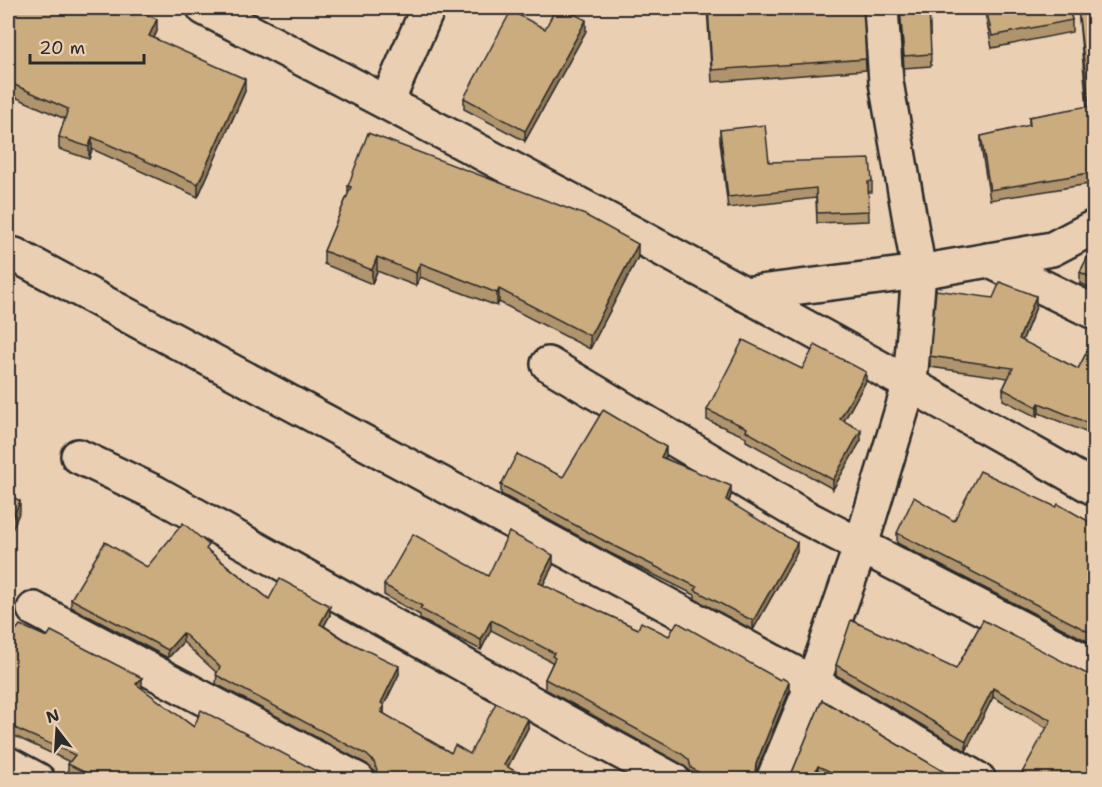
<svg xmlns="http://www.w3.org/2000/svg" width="1102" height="787" viewBox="0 0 1102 787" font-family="'Shantell Sans',sans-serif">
	<rect width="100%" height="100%" fill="#eacfb2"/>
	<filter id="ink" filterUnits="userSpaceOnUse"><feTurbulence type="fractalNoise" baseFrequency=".0167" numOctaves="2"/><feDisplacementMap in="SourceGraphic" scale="12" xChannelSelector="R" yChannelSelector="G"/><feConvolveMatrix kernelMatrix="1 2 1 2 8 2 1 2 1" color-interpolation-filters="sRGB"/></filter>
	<g filter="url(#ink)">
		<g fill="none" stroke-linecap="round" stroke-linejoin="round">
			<defs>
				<g id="minor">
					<path d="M 204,8 C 503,162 801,321 1094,488"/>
					<polyline points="387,102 428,8"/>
					<polyline points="15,255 813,683 979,780"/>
					<polyline points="988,260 1094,312"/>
					<polyline points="744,294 919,272 1052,249 1094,227"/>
					<polyline points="548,364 805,517 1094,666"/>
					<polyline points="78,456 156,493 584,732 673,780"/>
					<polyline points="34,609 358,780"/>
					<polyline points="8,764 38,780"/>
					<polyline points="773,780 813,683 861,545 910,383 919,272 886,82 881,8"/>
				</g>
			</defs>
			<use href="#minor" stroke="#2b2b2b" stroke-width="38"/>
			<use href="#minor" stroke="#eacfb2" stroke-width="33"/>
		</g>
		<g fill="#af946d" stroke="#2b2b2b" stroke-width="1.5">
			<polygon points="8,8 157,31 154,38 245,91 198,197 92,149 89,159 59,149 59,137 65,119 8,94"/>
			<polygon points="707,8 863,8 866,70 712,82"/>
			<polygon points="900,8 929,8 931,66 904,68"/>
			<polygon points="984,8 1069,8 1072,20 1072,32 992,48"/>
			<polygon points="1078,8 1095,8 1095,183 990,200 981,147 981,136 1029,126 1029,117 1087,107"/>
			<polygon points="545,29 586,31 525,141 464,109 464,98"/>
			<polygon points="720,130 769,162 872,181 872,192 868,192 869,221 817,223 816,198 728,208 720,141"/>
			<polygon points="348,186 638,257 590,349 499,302 497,306 420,277 416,286 377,271 372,284 324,264 324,251 348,194"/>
			<polygon points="1095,243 1095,290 1080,283 1080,272"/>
			<polygon points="1036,307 1022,341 1078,369 1095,336 1095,436 1039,413 1037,417 1003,400 1003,389 1008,378 930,367 930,356"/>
			<polygon points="802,369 866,381 844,421 861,440 833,489 746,441 746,437 707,420 707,410"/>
			<polygon points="666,456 665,458 731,495 729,502 797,552 753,630 695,599 695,595 610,553 501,494 501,485 563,477"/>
			<polygon points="954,521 1095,525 1095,645 897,543 897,533"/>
			<polygon points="209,551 269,599 330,615 324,626 399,674 384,705 384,714 451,753 470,754 528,728 508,767 376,776 374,771 367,764 216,684 217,673 183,642 168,658 71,607 71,599 147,567"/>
			<polygon points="553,565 543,585 638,629 669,636 789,692 756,773 757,780 694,780 691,778 689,770 682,764 545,689 545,679 552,664 552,662 491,630 481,650 420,619 420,615 384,595 384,585 488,576"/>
			<polygon points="983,620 1095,780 1047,728 993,697 966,751 836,675 836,665 956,669"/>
			<polygon points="8,625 142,687 141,688 194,727 333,780 83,780 68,772 68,764 70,762 8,733"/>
			<polygon points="822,700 958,780 827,780 818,776 816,780 789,780"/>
		</g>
		<g fill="#8e7859" stroke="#2b2b2b" stroke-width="1.5">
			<polygon points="157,19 157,31 149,48 149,36"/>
			<polygon points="586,20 586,31 525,141 525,131"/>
			<polygon points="245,79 245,91 198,197 198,184"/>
			<polygon points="92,137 92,149 89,159 89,147"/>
			<polygon points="638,244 638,257 590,349 590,336"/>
			<polygon points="377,257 377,271 372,284 372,270"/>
			<polygon points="420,263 420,277 416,286 416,273"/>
			<polygon points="499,289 499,302 497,306 497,293"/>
			<polygon points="1036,296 1036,307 1019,349 1019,339"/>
			<polygon points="866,372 866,381 840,428 840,419"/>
			<polygon points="1039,403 1039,413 1037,417 1037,407"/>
			<polygon points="861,430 861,440 833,489 833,480"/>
			<polygon points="666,447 666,456 661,466 661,457"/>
			<polygon points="731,486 731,495 726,509 726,500"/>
			<polygon points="20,501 20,511 8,539 8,528"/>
			<polygon points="797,543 797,552 753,630 753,621"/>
			<polygon points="553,555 553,565 539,593 539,583"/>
			<polygon points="330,606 330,615 320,633 320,624"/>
			<polygon points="491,620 491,630 481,650 481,640"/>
			<polygon points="183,633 183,642 168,658 168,650"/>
			<polygon points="399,666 399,674 384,705 384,713 381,720 381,703"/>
			<polygon points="142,678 142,687 136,693 136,684"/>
			<polygon points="789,682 789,692 756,773 755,780 756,764"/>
			<polygon points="993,688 993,697 966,751 966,741"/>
			<polygon points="528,719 528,728 504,774 504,765"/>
			<polygon points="818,766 818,776 816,780 811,780"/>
		</g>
		<g fill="#cbac7f" stroke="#2b2b2b" stroke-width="1.5">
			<polygon points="8,8 130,8 157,19 149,36 245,79 198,184 92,137 89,147 59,137 68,109 8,82"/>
			<polygon points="556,8 563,8 586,20 525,131 464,98 511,11 545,29"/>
			<polygon points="708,8 863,8 866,59 712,70"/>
			<polygon points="900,8 929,8 931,54 904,56"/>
			<polygon points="986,8 1069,8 1072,20 992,36"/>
			<polygon points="1078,8 1095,8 1095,172 990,190 981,136 1030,125 1029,117 1089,106"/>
			<polygon points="765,125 769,162 870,159 872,181 868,182 869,211 817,213 816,188 728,197 720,130"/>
			<polygon points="368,133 585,215 638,244 590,336 499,289 497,293 420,263 416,273 377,257 372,270 324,251 351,187 348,186"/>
			<polygon points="1095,243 1095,280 1080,272"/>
			<polygon points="1000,282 1036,296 1019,339 1078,369 1095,336 1095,426 1039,403 1037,407 1003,389 1013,368 930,356 936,290 993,298"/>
			<polygon points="743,340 802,369 815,345 866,372 840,419 861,430 833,480 746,431 747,428 707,410"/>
			<polygon points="603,410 666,447 661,457 731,486 726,500 797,543 753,621 695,590 697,587 610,544 501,485 517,454 563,477"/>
			<polygon points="980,471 1056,507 1058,504 1095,525 1095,635 897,533 914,497 954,521"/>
			<polygon points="8,494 20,501 8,528"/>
			<polygon points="183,523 209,545 206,549 269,599 280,579 330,606 320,624 345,640 399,666 381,703 384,705 381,712 451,753 455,745 470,754 496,703 528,719 504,765 531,780 375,780 377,771 374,762 367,755 216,675 220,667 183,633 168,650 71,599 105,542 147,567"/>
			<polygon points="509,532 553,555 539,583 638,629 641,622 669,636 677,622 780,680 782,678 789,682 756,764 755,773 757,780 712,780 691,768 689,760 682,754 545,679 555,658 552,656 554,653 491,620 481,640 420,609 422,606 384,585 413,534 488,576"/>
			<polygon points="851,620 956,669 983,620 1085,673 1095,675 1095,780 1018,780 1051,720 993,688 966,741 836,665"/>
			<polygon points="8,625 17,629 20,625 47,637 51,631 142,678 136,684 194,727 201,710 333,780 100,780 68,764 75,755 8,725"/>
			<polygon points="822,700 958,780 848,780 818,766 811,780 789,780"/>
		</g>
	</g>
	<rect width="1102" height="787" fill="none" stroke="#eacfb2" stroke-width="30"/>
	<rect x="15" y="15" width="1072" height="757" fill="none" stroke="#2b2b2b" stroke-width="2" filter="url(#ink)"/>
	<g transform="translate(57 730) rotate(343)" stroke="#eacfb2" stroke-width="4.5" paint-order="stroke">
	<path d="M0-4.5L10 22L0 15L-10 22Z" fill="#2b2b2b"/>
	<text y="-9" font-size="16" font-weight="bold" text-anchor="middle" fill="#2b2b2b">N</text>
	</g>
	<path d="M30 54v9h114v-9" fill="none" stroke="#2b2b2b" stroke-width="3"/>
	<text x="39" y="54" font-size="18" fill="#2b2b2b" stroke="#eacfb2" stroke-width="4.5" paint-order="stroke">20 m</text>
</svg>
